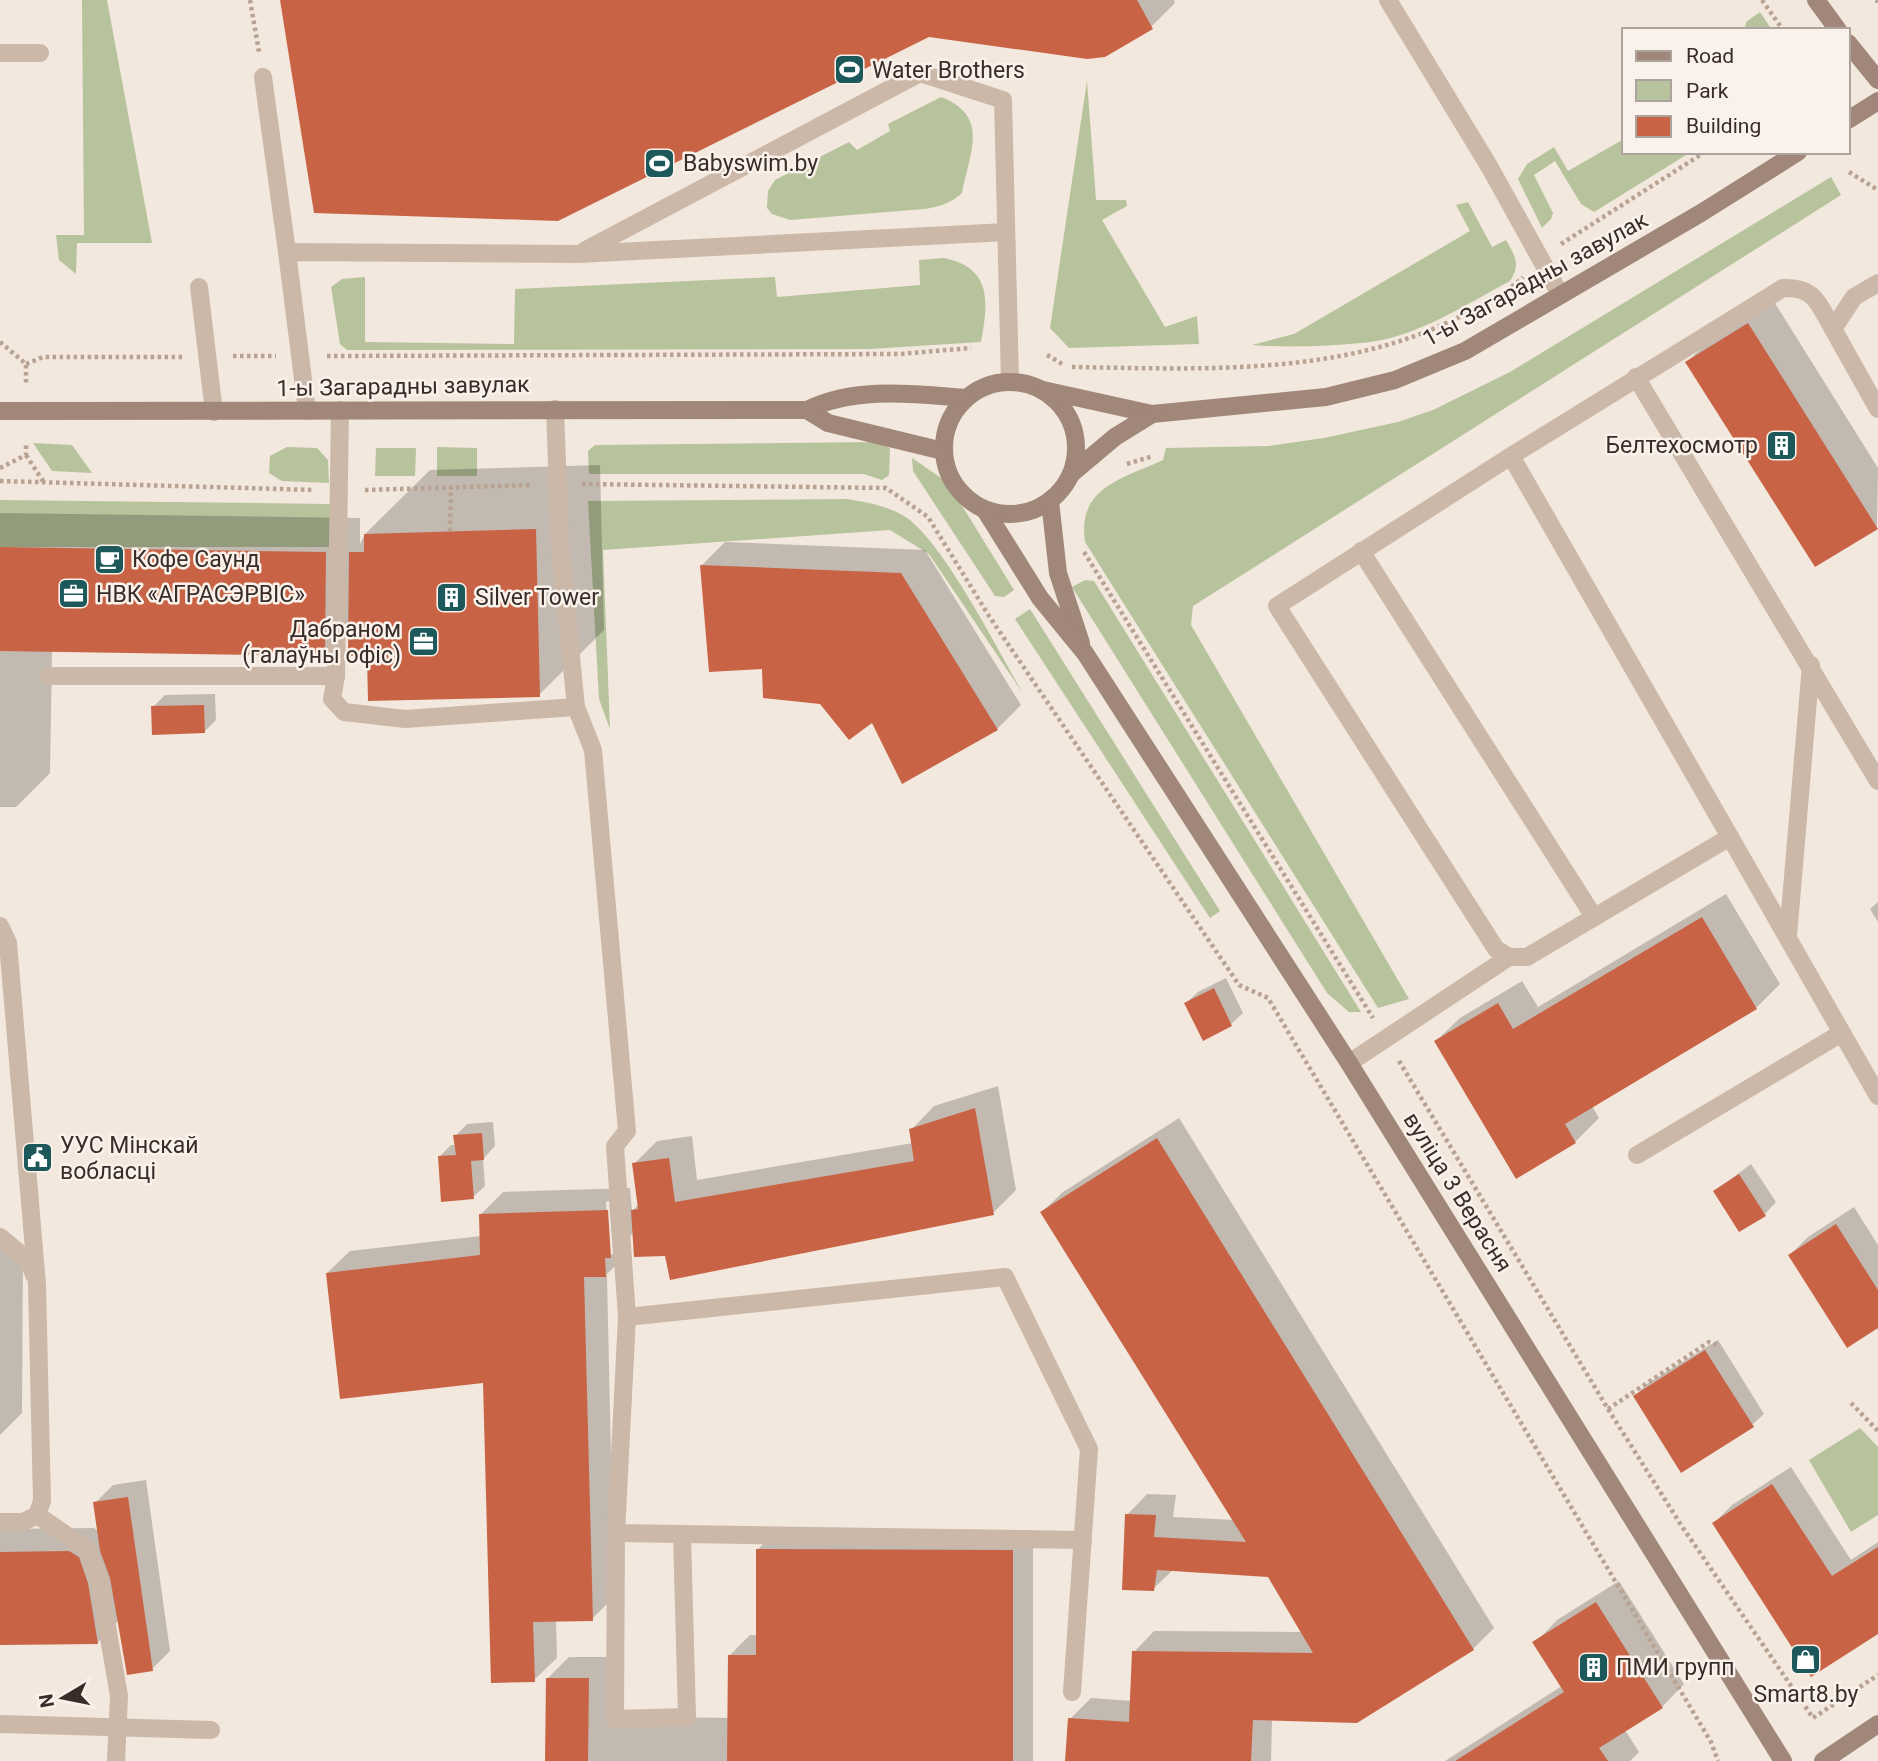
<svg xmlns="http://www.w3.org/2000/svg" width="1878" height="1761" viewBox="0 0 1878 1761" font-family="Roboto,sans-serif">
	<rect width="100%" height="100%" fill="#f3e8dd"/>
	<g fill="#b7c39c">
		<polygon points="82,0 107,0 152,243 77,243 76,274 59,260 56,235 84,235"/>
		<polygon points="1760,12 1772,30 1745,30 1746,22"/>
		<polygon points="1087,81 1096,200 1126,200 1127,206 1102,220 1165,327 1197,316 1199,344 1069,348 1050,328"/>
		<path d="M 941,97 C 990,116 970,152 962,193 C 951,203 939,207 924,209 L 790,220 L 772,214 L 767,208 L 768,191 L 775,180 L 849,142 L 857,150 L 890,131 L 888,124 Z"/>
		<polygon points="1624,139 1624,152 1691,152 1594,212 1581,204 1555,161 1534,175 1553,213 1551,219 1542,228 1518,179 1527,164 1554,147 1568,171"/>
		<path d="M 1831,177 L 1841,195 L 1193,606 L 1191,625 L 1409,999 L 1378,1008 L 1085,542 C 1077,487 1122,479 1163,460 L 1166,448 L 1269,446 L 1324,438 L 1398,422 L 1433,410 L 1510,372 Z"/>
		<path d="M 1468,202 L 1492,247 L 1506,240 C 1515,256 1521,264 1510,281 C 1470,302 1428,330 1382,340 C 1351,346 1284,348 1252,345 L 1294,334 L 1470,231 L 1456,205 Z"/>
		<path d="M 944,258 C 993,268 988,303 981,342 L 870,349 L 347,350 L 340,344 L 331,287 L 342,279 L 365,277 L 365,342 L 514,344 L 515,289 L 775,277 L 777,297 L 920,285 L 919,260 Z"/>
		<polygon points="875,442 890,448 889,475 882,480 864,474 589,474 588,451 595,445"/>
		<polygon points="33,443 72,445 92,473 52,471"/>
		<polygon points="287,447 317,448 328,460 329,483 282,481 269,473 270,456"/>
		<polygon points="437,447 477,448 477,476 437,476"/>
		<polygon points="376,448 416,448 415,476 375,476"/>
		<polygon points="912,458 941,478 961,504 1014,590 1004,597 995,596 913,471"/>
		<path d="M 847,499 C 867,502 887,506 904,516 C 942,539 999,652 1024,695 L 929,554 L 890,530 L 603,550 L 610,729 L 599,699 L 588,501 Z"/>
		<polygon points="0,500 330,504 330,547 0,547"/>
		<polygon points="1085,580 1094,581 1361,1012 1349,1012 1327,993 1072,587"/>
		<polygon points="1030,609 1220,911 1210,918 1015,619"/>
		<polygon points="1860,1428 1878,1447 1878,1515 1851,1532 1809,1460"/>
	</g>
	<g fill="#0003" fill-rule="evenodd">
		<polygon points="282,0 1174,0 1175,3 1151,27 929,36"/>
		<polygon points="1773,300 1878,468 1877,527 1687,362 1711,339"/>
		<polygon points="600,465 604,630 539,695 368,655 350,628 324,654 52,650 50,773 16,807 0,807 0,513 360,518 360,544 365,534 430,470"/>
		<polygon points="725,542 925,550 1021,705 997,729 873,721 821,702 701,566"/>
		<polygon points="215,694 216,720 204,732 153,707 165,695"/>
		<polygon points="1726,894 1780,984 1756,1008 1592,1106 1599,1118 1575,1142 1436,1041 1460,1018 1522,981 1538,1007"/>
		<polygon points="1878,902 1878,922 1870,909"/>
		<polygon points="1226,978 1243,1013 1231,1024 1203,1039 1186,1003 1198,992"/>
		<path d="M 998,1086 L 1016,1190 L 993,1213 L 667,1254 L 634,1232 L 627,1239 L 628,1253 L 607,1274 L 614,1597 L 592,1619 L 556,1620 L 557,1658 L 534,1680 L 485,1381 L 327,1273 L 350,1251 L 481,1236 L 481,1214 L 503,1192 L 630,1188 L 632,1211 L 639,1204 L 634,1164 L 657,1141 L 692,1136 L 697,1180 L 913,1143 L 911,1130 L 934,1106 ZM 609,1201 L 613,1253 L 610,1256 L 606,1202 Z"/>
		<polygon points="1179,1118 1494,1628 1473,1649 1356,1721 1272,1719 1271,1761 1067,1761 1070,1719 1091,1698 1132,1701 1134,1652 1154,1631 1303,1632 1269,1575 1173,1570 1153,1589 1127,1515 1147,1494 1176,1495 1173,1517 1235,1520 1042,1212 1063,1192"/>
		<polygon points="493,1122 495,1146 483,1159 485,1186 473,1197 439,1157 451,1145 456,1145 455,1136 467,1124"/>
		<polygon points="1751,1164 1776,1202 1765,1214 1715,1191"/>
		<polygon points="1854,1207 1878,1245 1878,1330 1790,1255 1808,1237"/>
		<polygon points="0,1248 23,1250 22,1413 0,1435"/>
		<polygon points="1718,1340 1764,1414 1752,1425 1635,1396 1647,1384"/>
		<polygon points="1791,1467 1851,1560 1878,1542 1878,1632 1714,1523 1732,1505"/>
		<polygon points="146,1480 170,1651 152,1669 119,1620 98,1642 0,1643 0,1529 94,1528 99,1532 95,1503 113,1485"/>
		<polygon points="779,1529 1033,1530 1033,1761 547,1761 548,1678 569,1657 609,1657 609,1716 729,1718 729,1656 750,1635 758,1635 758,1549"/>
		<polygon points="1619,1581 1684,1684 1662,1707 1625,1730 1639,1752 1630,1761 1445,1761 1562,1686 1535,1643 1557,1620"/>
	</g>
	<g fill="#c96345">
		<polygon points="280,0 1137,0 1153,29 1105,57 1087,59 929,37 558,221 314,213"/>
		<polygon points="1748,323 1878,529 1815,567 1685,362"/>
		<polygon points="536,529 540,697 368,701 367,656 348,656 349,552 364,552 364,534"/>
		<polygon points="0,547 326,552 325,656 0,651"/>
		<polygon points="700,565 901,573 998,730 902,784 872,723 849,740 820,704 763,698 762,669 709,672"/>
		<polygon points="204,705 205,733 152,735 151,706"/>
		<polygon points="1702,917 1757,1009 1565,1124 1576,1143 1516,1179 1434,1041 1498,1003 1513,1029"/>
		<polygon points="1214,988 1232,1026 1203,1041 1184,1003"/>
		<polygon points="975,1108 994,1215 670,1280 665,1256 634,1257 631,1210 638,1209 632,1163 669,1158 675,1202 914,1161 909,1129"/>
		<polygon points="482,1133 484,1160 471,1161 474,1199 441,1202 438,1156 456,1155 453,1135"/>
		<polygon points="1157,1138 1474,1650 1357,1723 1253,1720 1251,1761 1065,1761 1068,1718 1129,1722 1132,1651 1313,1653 1268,1577 1157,1570 1154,1591 1122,1590 1125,1514 1156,1515 1154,1537 1246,1542 1040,1212"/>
		<polygon points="1739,1174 1766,1216 1739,1232 1713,1191"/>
		<polygon points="608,1210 611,1258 605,1258 606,1277 584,1277 593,1621 533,1622 535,1682 491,1683 483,1383 340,1399 326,1273 480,1255 479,1214"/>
		<polygon points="1836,1224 1878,1290 1878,1328 1847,1348 1788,1255"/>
		<polygon points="1705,1350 1754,1427 1681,1473 1633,1396"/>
		<polygon points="1772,1484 1832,1576 1878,1547 1878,1634 1811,1677 1712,1523"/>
		<polygon points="128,1497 153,1671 127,1675 110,1578 100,1551 93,1502"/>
		<polygon points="756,1549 1013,1550 1013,1761 727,1761 728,1655 756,1655"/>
		<polygon points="69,1551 79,1557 88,1583 98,1644 0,1645 0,1552"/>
		<polygon points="1596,1602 1663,1708 1599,1748 1608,1761 1455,1761 1564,1692 1532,1642"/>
		<polygon points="546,1678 589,1678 588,1761 545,1761"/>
	</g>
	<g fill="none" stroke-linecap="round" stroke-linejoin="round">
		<g stroke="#b8a292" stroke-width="4.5" stroke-dasharray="3.5 3.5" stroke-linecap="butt">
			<polyline points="250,0 259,52"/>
			<polyline points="1762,0 1783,30"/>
			<polyline points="1876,0 1878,2"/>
			<polyline points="1849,172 1878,190"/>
			<polyline points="1561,244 1705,152"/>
			<polyline points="0,342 26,364 26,384"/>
			<polyline points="1047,355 1064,365"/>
			<polyline points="233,356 276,356"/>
			<polyline points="327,356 900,354 971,348"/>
			<polyline points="26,364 43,357 182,357"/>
			<path d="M 1072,367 C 1204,369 1345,377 1465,314 C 1486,303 1506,294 1523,277"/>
			<polyline points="26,455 43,481"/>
			<polyline points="1127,464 1153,456"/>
			<polyline points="0,468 26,455 26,443"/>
			<polyline points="0,481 314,490"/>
			<polyline points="582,484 886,488 928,517 989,616 1239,985 1268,998 1711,1742 1718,1761"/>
			<polyline points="365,490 531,485"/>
			<polyline points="450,531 451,487"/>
			<polyline points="1084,552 1373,1018"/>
			<polyline points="1399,1061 1608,1409 1681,1525 1813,1718 1878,1675"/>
			<polyline points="1851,1403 1878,1431"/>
			<polyline points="1608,1409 1709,1342 1717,1345"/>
		</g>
		<g stroke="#ccb8a8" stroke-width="18">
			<polyline points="1388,0 1489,166 1560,294"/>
			<polyline points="0,53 40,53"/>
			<polyline points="263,77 287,252"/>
			<polyline points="584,251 920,73 1003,100 1010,381"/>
			<polyline points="199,287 214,412"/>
			<polyline points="1833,329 1878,409"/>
			<polyline points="1636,377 1878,781"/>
			<polyline points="555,409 560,546 576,707 593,750 627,1131 615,1146 627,1317 616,1533 1083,1540"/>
			<polyline points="307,411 287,252 578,254 1006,232"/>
			<path d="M 1511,456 L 1730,837 L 1527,957 L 1509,957 L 1496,949 L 1277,606 L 1511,456 L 1783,288 C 1816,287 1818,304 1833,329 L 1854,297 L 1878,283"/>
			<polyline points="1361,551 1594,917"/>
			<polyline points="49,676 336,676 332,699 344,712 405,719 576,707"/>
			<polyline points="336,676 340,410"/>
			<polyline points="1730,837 1878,1096"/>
			<polyline points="0,926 8,943 37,1285 42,1501 37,1515 23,1522 0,1522"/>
			<polyline points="1788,936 1811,665"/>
			<polyline points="1349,1063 1509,957"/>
			<polyline points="1637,1155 1840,1034"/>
			<polyline points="0,1237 29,1261 34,1275"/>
			<polyline points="627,1317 1005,1277 1089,1449 1072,1692"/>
			<polyline points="37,1515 88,1550 99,1580 119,1696 116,1761"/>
			<polyline points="616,1533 615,1719 687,1717 682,1535"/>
			<polyline points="0,1724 211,1730"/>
		</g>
		<g stroke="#a0877a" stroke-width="18">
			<polyline points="1816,0 1838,30"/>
			<polyline points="1848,43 1878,80"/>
			<polyline points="1848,120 1878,101"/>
			<circle cx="1010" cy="448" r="66"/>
			<polyline points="1043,390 1152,414 1326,397 1395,380 1465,351 1701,213 1798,152"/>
			<polyline points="807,410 828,423 943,451"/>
			<path d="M 0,411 L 807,410 C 855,386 914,394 966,398"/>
			<polyline points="1071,474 1115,437 1152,414"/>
			<polyline points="1050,501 1058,573 1081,643"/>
			<polyline points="985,510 1040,598 1085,653 1349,1063 1783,1761"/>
			<polyline points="1823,1761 1878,1724"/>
		</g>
	</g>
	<defs>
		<symbol id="stadium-square" viewBox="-11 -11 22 22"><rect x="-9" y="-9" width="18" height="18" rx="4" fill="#1d585b" stroke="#faf2ea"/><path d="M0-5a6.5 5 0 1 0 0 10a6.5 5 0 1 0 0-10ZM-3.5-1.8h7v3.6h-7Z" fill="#fff"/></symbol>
		<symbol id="building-square" viewBox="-11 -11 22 22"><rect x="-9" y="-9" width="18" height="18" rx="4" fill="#1d585b" stroke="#faf2ea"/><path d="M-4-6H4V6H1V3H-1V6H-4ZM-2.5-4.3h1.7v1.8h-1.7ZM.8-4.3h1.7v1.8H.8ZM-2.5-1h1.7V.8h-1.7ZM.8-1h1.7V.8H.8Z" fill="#fff"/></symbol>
		<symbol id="cafe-square" viewBox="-11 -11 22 22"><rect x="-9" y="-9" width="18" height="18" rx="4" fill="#1d585b" stroke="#faf2ea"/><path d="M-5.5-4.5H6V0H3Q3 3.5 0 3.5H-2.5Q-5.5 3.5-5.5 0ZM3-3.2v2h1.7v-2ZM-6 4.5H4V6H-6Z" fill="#fff"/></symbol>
		<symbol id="office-square" viewBox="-11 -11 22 22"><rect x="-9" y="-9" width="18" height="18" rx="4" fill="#1d585b" stroke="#faf2ea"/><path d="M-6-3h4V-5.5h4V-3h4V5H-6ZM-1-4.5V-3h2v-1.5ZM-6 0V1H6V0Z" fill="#fff"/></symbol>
		<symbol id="civic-square" viewBox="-11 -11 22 22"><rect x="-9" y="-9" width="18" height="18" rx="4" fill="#1d585b" stroke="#faf2ea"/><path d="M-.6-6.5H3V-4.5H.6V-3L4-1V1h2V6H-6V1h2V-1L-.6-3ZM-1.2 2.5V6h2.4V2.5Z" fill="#fff"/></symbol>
		<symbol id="shop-square" viewBox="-11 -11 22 22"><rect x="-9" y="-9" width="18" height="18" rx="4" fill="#1d585b" stroke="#faf2ea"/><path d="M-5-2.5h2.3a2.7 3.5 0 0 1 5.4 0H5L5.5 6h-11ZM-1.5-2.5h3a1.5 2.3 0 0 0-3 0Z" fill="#fff"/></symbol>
	</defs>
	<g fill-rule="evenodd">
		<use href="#stadium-square" x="832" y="52" width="35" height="35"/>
		<use href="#stadium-square" x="642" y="146" width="35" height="35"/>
		<use href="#building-square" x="1764" y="428" width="35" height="35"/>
		<use href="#cafe-square" x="92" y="542" width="35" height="35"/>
		<use href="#office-square" x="56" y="576" width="35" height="35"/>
		<use href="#building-square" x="434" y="580" width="35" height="35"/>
		<use href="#office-square" x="406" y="624" width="35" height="35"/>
		<use href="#civic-square" x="20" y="1140" width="35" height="35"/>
		<use href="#shop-square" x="1788" y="1642" width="35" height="35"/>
		<use href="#building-square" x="1576" y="1650" width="35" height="35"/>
	</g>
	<g text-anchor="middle" stroke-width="5" stroke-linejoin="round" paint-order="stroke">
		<g font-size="23" fill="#392d29" stroke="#faf2ea" text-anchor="start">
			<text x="872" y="78">Water Brothers</text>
			<text x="683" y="171">Babyswim.by</text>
			<text x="1758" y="453" text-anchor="end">Белтехосмотр</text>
			<text x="132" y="567">Кофе Саунд</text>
			<text x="96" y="602">НВК «АГРАСЭРВIС»</text>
			<text x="475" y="605">Silver Tower</text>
			<text x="401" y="637" text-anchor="end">Дабраном<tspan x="401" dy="26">(галаўны офіс)</tspan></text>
			<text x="60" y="1153">УУС Мінскай<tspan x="60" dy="26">вобласці</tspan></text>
			<text x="1616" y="1675">ПМИ групп</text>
			<text x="1806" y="1702" text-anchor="middle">Smart8.by</text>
		</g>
		<g font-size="23" fill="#392d29" stroke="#faf2ea">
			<text transform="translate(1535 279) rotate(-29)" y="8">1-ы Загарадны завулак</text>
			<text transform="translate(403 386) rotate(-1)" y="8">1-ы Загарадны завулак</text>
			<text transform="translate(1458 1192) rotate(58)" y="8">вуліца 3 Верасня</text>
		</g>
	</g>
	<rect x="1622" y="28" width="228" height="126" fill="#faf2ea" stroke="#ada39d" stroke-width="2"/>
	<rect x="1636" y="51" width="35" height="10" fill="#a0877a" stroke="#ada39d" stroke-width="2"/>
	<text x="1686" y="63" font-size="21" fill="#392d29">Road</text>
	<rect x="1636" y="80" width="35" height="21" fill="#b7c39c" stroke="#ada39d" stroke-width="2"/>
	<text x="1686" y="98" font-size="21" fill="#392d29">Park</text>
	<rect x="1636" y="116" width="35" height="21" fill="#c96345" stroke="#ada39d" stroke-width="2"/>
	<text x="1686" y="133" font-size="21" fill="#392d29">Building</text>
	<g transform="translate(63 1698) rotate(260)" stroke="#faf2ea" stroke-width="5" paint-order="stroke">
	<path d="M0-5L12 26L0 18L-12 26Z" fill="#392d29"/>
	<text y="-10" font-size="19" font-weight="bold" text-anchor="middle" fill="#392d29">N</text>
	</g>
</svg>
